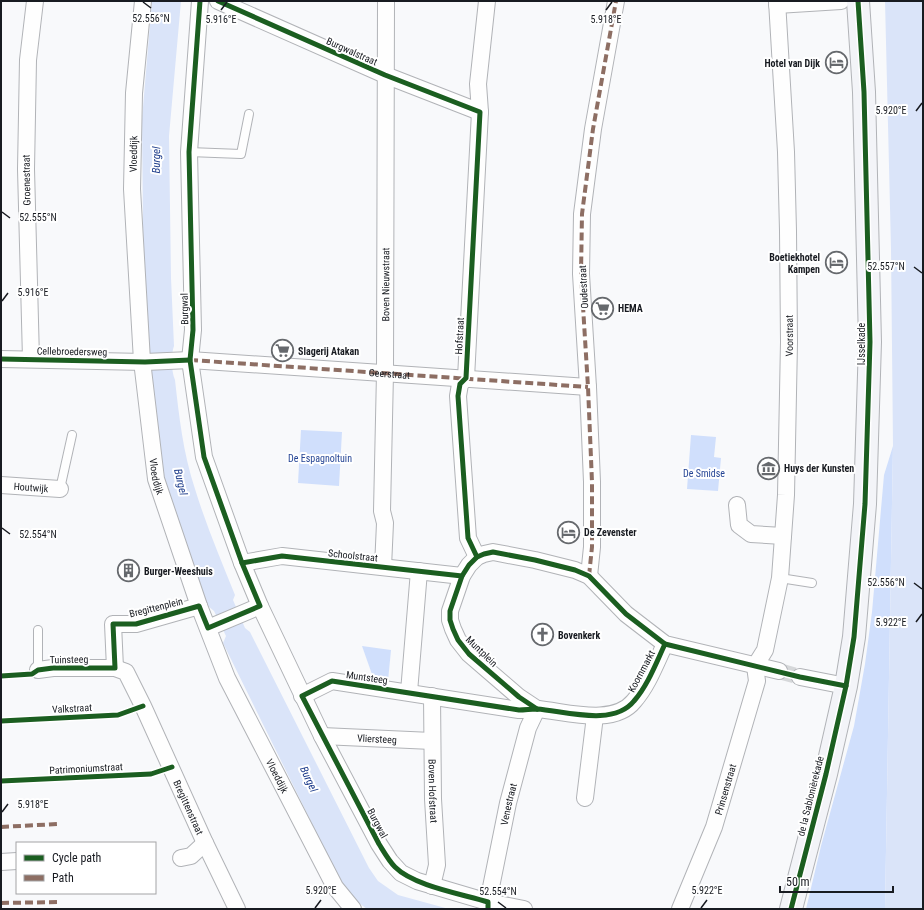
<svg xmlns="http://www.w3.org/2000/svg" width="924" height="910" viewBox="0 0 924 910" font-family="'Roboto Condensed',sans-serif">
	<rect width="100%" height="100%" fill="#f8f9fb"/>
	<g fill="#d0dffc">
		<polygon points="301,430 342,432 339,486 298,483"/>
		<polygon points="691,435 716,437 714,457 721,458 718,491 687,489"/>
		<polygon points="893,446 885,909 806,909 821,846 854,726 865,664 872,612 884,475"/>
		<polygon points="362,646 391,650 388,681 374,680"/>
	</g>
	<g fill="#dae4f9">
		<path d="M 152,1 L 181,1 L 169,136 L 171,278 L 174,346 C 171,354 171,371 175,380 C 179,416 183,453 195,489 C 206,525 221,560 235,595 L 233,600 L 245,628 L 250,632 L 369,868 L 378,881 L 398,895 L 449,909 L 367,909 C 347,895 338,875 327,854 L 223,643 L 226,636 L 214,611 L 208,606 L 188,557 L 166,492 L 158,456 L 151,376 L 150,351 L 147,347 L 143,227 L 142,119 Z"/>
		<polygon points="885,1 923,1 923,909 885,909 893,446 891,249"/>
	</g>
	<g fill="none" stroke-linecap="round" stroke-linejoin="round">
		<polyline stroke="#d6d8da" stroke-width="16" stroke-dasharray="16 8" stroke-linecap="butt" points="779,671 800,677"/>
		<defs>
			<g id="lane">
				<polyline points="189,152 241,154 249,114"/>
				<polyline points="60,489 72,435"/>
				<polyline points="780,578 812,583"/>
				<polyline points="38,630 38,670"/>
			</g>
			<g id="street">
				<path id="s1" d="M 143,1 L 134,93 L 132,189 L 142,361 L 156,479 L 199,606 L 227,678 L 335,887 L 353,909"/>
				<polyline points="200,1 189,152 193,330 190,360 204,457 242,563 260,606 322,736 379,844 390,861 401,873 417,881 488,902 524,909"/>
				<polyline points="218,1 385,75 480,112"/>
				<polyline points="777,5 841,1"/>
				<path id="s2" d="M 1,359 L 145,362 L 190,360 L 588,387"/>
				<polyline points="31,359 26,169 28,60 35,1"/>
				<path id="s3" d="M 1,485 L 60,489"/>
				<polyline points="737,505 739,525 751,534 783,536"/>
				<polyline points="477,557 468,538 458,396 460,384 466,378 480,112 478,84 487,1"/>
				<polyline points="242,563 282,556 462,576"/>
				<path id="s4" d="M 383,567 L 385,523 L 382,511 L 385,373 L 386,1"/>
				<polyline points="589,576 592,547 592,482 588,387 581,274 582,214 593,129 616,1"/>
				<polyline points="208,628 260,606"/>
				<path id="s5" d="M 755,666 L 765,650 L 780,578 L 786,495 L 789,342 L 788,231 L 786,152 L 777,1"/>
				<polyline points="115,668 113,624 136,624 199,606"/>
				<path id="s6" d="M 38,670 L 53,668 L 115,668 L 126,672 L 143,706 L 205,843 L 237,909"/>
				<polyline points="800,677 846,686"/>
				<polyline points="409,692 419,571"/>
				<path d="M 302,696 L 332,681 L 519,710 C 525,710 531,709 537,709 C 565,711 613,727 634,701 C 648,685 656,663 665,644"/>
				<path id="s7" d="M 432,696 L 433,799 L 437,865 L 432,886"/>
				<polyline points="537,709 519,697 469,654 458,640 453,629 450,620 450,611 462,576 469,565 477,557 484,554 493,552 535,560 575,570 589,576 626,614 665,644 779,671"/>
				<path id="s8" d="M 322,736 L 432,741"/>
				<polyline points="585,798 595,716"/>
				<polyline points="181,858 191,856 205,843"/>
				<polyline points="1,862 17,861"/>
				<path id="s9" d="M 488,909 L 488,902 L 508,803 L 528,728 L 537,709"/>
				<path id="s10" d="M 680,909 L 714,827 L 757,681 L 755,666"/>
			</g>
			<polyline id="secondary" points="791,909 826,774 846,686 854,637 865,504 870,342 864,92 858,1"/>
		</defs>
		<use href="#lane" stroke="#b1b3b7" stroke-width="10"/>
		<use href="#street" stroke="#b1b3b7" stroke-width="18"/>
		<use href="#secondary" stroke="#b1b3b7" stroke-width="24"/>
		<use href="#lane" stroke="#fefefe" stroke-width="8"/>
		<use href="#street" stroke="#fefefe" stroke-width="16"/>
		<use href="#secondary" stroke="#f3f4f8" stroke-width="22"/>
		<g stroke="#8d6e63" stroke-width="4" stroke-dasharray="8 4" stroke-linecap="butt">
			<polyline points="190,360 588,387"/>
			<polyline points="589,576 592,547 592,482 588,387 581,274 582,214 593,129 616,1"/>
			<polyline points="1,827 58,824"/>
			<polyline points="1,903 61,902"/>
		</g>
		<defs>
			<g id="cycleway">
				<polyline points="218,1 385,75 480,112 466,378 460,384 458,396 468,538 477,557"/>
				<polyline points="1,359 145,362 190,360"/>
				<polyline points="242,563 282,556 462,576"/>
				<polyline points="1,676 32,674 38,670 53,668 115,668 113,624 136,624 199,606 208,628 260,606 242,563 204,457 190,360 193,330 189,152 200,1"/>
				<polyline points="537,709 519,697 469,654 458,640 453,629 450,620 450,611 462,576 469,565 477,557 484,554 493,552 535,560 575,570 589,576 626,614 665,644 800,677 846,686"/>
				<polyline points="1,721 118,715 143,706"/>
				<polyline points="1,781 151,774 172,767"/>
				<path d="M 488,909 L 488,902 C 462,894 414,886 395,867 C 389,861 384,852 379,844 L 302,696 L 332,681 L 519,710 C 525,710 531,709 537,709 C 565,711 613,727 634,701 C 648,685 656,663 665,644"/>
				<polyline points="791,909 826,774 846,686 854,637 865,504 870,342 864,92 858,1"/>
			</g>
		</defs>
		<use href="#cycleway" stroke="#fff" stroke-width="8"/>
		<use href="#cycleway" stroke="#1b5e20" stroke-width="5"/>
	</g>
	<path fill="none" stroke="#181b21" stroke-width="1.5" d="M 143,2 L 151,8M 221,10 L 227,2M 606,10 L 612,2M 916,111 L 922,103M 2,212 L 10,218M 914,267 L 922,273M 2,301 L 8,293M 2,528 L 10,534M 914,583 L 922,589M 916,622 L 922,614M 2,812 L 8,804M 498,902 L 506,908M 315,908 L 321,900M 701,908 L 707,900"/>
	<defs>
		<symbol id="hotel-ring" viewBox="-11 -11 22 22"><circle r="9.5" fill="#fff" stroke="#66696d" stroke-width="1.5"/><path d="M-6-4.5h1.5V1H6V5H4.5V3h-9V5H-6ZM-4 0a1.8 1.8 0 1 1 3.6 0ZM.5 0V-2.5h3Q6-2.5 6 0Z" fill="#66696d"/></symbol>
		<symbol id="supermarket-ring" viewBox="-11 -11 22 22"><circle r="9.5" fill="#fff" stroke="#66696d" stroke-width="1.5"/><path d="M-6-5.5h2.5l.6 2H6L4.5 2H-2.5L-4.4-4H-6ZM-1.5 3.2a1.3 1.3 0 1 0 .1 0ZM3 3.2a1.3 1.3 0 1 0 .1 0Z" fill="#66696d"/></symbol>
		<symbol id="museum-ring" viewBox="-11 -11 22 22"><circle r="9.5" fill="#fff" stroke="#66696d" stroke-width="1.5"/><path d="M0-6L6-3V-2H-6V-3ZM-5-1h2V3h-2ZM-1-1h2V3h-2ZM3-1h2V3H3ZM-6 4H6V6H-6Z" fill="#66696d"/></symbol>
		<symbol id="building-ring" viewBox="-11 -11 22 22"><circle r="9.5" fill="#fff" stroke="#66696d" stroke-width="1.5"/><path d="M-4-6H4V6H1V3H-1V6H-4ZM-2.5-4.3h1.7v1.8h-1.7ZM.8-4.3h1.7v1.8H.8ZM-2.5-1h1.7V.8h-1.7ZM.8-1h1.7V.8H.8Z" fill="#66696d"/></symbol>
		<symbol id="church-ring" viewBox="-11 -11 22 22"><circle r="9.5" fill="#fff" stroke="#66696d" stroke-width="1.5"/><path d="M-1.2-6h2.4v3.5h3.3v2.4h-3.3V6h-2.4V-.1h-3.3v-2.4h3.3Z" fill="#66696d"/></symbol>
	</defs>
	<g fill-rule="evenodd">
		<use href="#hotel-ring" x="824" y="50" width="25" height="25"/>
		<use href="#hotel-ring" x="824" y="250" width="25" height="25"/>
		<use href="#supermarket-ring" x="590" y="296" width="25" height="25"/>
		<use href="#supermarket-ring" x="270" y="338" width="25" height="25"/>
		<use href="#museum-ring" x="756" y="456" width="25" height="25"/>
		<use href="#hotel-ring" x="556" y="520" width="25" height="25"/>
		<use href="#building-ring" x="116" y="558" width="25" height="25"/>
		<use href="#church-ring" x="530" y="622" width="25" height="25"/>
	</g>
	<g text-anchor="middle" stroke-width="4" stroke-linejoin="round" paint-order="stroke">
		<g font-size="10" fill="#181b21" stroke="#fff">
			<text transform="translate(352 51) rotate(24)" y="4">Burgwalstraat</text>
			<text transform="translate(133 154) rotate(-89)" y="4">Vloeddijk</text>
			<text transform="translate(26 180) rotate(-91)" y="4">Groenestraat</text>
			<text dy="4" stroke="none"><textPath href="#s4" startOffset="283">Boven Nieuwstraat</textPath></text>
			<text transform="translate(583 287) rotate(-93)" y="4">Oudestraat</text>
			<text transform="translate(184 309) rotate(-91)" y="4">Burgwal</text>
			<text transform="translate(459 336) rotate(-87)" y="4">Hofstraat</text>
			<text dy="4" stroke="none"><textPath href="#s5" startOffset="335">Voorstraat</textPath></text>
			<text transform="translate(861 344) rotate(-90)" y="4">IJsselkade</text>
			<text transform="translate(72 351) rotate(1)" y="4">Cellebroedersweg</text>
			<text dy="4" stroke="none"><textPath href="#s2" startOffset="389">Geerstraat</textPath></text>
			<text dy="4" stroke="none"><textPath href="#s1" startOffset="477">Vloeddijk</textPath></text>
			<text dy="4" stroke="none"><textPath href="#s3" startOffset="30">Houtwijk</textPath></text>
			<text transform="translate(353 555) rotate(6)" y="4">Schoolstraat</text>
			<text transform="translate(156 607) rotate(-14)" y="4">Bregittenplein</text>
			<text transform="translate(482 651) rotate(44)" y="4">Muntplein</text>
			<text transform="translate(69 659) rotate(-1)" y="4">Tuinsteeg</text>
			<text transform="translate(641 671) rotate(-62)" y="4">Koornmarkt</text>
			<text transform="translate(367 677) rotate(8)" y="4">Muntsteeg</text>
			<text transform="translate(72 708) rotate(-3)" y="4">Valkstraat</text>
			<text dy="4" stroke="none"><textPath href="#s8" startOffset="55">Vliersteeg</textPath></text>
			<text transform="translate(86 768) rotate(-3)" y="4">Patrimoniumstraat</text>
			<text dy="4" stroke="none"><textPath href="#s1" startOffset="801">Vloeddijk</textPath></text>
			<text dy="4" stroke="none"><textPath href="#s10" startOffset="128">Prinsenstraat</textPath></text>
			<text dy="4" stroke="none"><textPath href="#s7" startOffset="95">Boven Hofstraat</textPath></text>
			<text transform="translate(810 796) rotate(-76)" y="4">de la Sablonièrekade</text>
			<text dy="4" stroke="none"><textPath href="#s9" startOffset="107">Venestraat</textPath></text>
			<text dy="4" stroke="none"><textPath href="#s6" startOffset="238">Bregittenstraat</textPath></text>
			<text transform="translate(378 823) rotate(62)" y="4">Burgwal</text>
		</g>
		<g font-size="10" font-weight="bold" fill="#181b21" stroke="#fff" text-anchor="start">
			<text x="820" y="67" text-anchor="end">Hotel van Dijk</text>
			<text x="820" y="261" text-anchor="end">Boetiekhotel<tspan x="820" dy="12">Kampen</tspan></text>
			<text x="618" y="312">HEMA</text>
			<text x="298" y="355">Slagerij Atakan</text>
			<text x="784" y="472">Huys der Kunsten</text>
			<text x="584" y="536">De Zevenster</text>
			<text x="144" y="575">Burger-Weeshuis</text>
			<text x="558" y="639">Bovenkerk</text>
		</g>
		<g font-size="10" fill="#254595" stroke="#fff">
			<text x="320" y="462">De Espagnoltuin</text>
			<text x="704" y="477">De Smidse</text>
		</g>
		<g font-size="11" font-style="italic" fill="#1d3c8b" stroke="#fff">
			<text transform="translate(156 160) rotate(-89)" y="4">Burgel</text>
			<text transform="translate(181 482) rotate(77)" y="4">Burgel</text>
			<text transform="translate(309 779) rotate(65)" y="4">Burgel</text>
		</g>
	</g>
	<g font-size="10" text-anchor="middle" fill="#181b21" stroke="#fff" stroke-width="4" stroke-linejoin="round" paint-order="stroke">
		<text x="151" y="22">52.556°N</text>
		<text x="221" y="23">5.916°E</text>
		<text x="606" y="23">5.918°E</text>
		<text x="891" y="114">5.920°E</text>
		<text x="38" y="221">52.555°N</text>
		<text x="886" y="270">52.557°N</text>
		<text x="33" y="296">5.916°E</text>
		<text x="38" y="538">52.554°N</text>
		<text x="886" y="586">52.556°N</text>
		<text x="891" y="626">5.922°E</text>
		<text x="33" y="808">5.918°E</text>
		<text x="321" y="894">5.920°E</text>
		<text x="707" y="894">5.922°E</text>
		<text x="498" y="895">52.554°N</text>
	</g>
	<rect width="924" height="910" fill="none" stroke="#181b21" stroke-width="4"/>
	<rect x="16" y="842" width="140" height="52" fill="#ffffff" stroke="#a3a4a6"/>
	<rect x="24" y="855" width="20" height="6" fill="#1b5e20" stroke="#a3a4a6"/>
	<text x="52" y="862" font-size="12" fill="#181b21">Cycle path</text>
	<rect x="24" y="875" width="20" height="6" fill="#8d6e63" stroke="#a3a4a6"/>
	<text x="52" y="882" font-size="12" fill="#181b21">Path</text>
	<path d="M780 886v6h113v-6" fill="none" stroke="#181b21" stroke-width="2"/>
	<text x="786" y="886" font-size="12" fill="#181b21" stroke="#ffffff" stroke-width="3" paint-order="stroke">50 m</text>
</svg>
